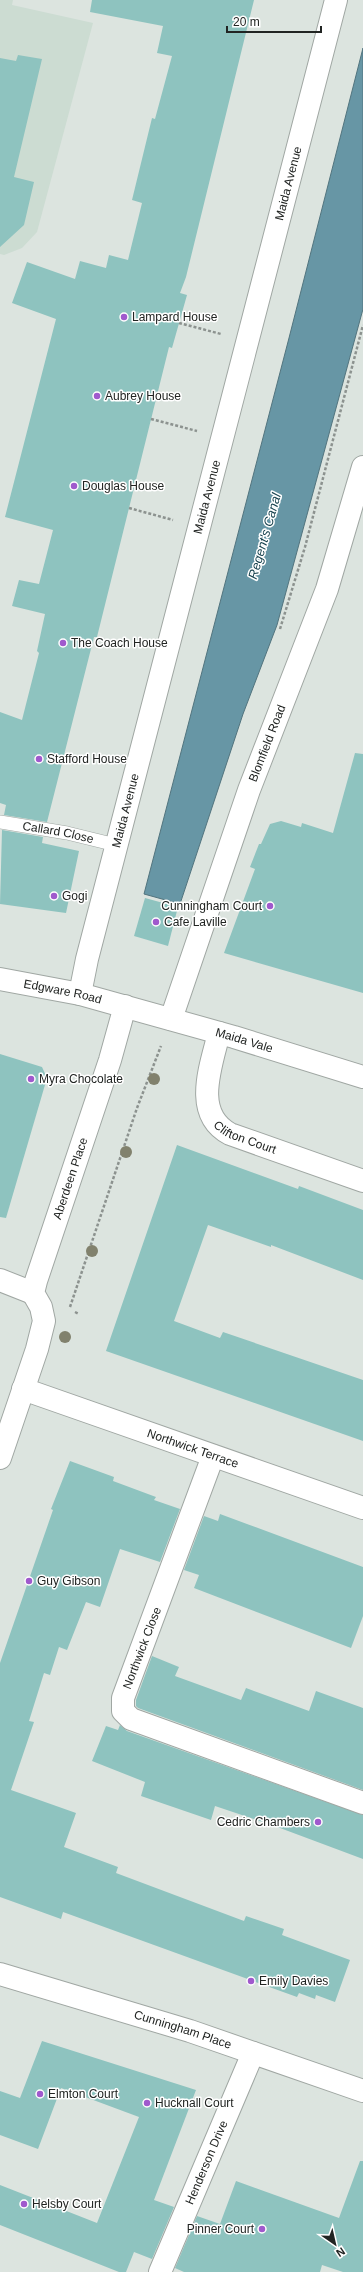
<svg xmlns="http://www.w3.org/2000/svg" width="363" height="2272" viewBox="0 0 363 2272" font-family="Arial,sans-serif">
	<rect width="100%" height="100%" fill="#dce4df"/>
	<polygon fill="#ccdcd2" points="0,0 13,0 12,5 93,23 37,232 22,248 4,255 0,254"/>
	<polygon fill="#6796a5" stroke="#52747e" points="363,48 363,309 277,625 243,714 180,904 144,894 289,338"/>
	<g fill="#8ec3bf">
		<polygon points="92,0 254,0 186,277 180,293 187,295 172,348 169,347 97,637 94,637 47,822 4,815 6,805 0,803 0,712 22,720 39,653 37,651 45,614 12,606 19,580 39,584 53,530 5,517 56,319 12,303 27,262 75,279 80,261 106,268 109,255 128,260 142,203 132,200 152,118 155,119 172,56 157,53 163,26 90,12"/>
		<polygon points="18,55 42,59 14,177 34,182 24,225 0,247 0,58 16,61"/>
		<polygon points="355,753 363,754 363,993 224,953 255,869 250,867 259,844 261,844 270,824 281,821 301,827 302,823 333,833"/>
		<polygon points="2,830 43,837 42,843 79,851 66,913 0,904"/>
		<polygon points="145,898 178,907 168,946 134,936"/>
		<polygon points="0,1054 42,1067 47,1078 6,1218 0,1217"/>
		<polygon points="177,1145 298,1189 299,1186 363,1210 363,1280 271,1245 271,1247 208,1225 174,1321 220,1338 223,1332 363,1380 363,1441 106,1351"/>
		<polygon points="70,1461 114,1477 113,1481 156,1497 154,1500 180,1509 160,1562 120,1549 100,1607 86,1602 67,1650 59,1647 50,1675 44,1673 29,1721 34,1722 11,1790 76,1813 64,1847 118,1867 116,1873 244,1921 246,1916 284,1929 282,1935 350,1960 335,2002 316,1995 315,1999 299,1993 297,1997 63,1912 61,1919 0,1897 0,1663 53,1510 51,1509"/>
		<polygon points="220,1514 363,1567 363,1616 351,1648 194,1588 199,1575 184,1570 204,1516 218,1521"/>
		<polygon points="152,1656 179,1667 175,1676 241,1700 246,1688 309,1711 316,1691 363,1708 363,1790 138,1708 136,1706 136,1700"/>
		<polygon points="120,1725 127,1731 363,1815 363,1859 272,1825 215,1806 211,1820 141,1796 145,1782 92,1761 106,1726 118,1730"/>
		<polygon points="42,2041 196,2090 154,2200 174,2207 152,2259 134,2252 126,2272 119,2272 0,2225 0,2185 97,2223 139,2117 61,2088 38,2149 0,2135 0,2091 20,2098"/>
		<polygon points="360,2161 363,2161 363,2272 343,2272 322,2265 320,2272 184,2272 175,2268 197,2216 220,2224 236,2181 339,2218"/>
	</g>
	<g fill="none" stroke-linecap="round" stroke-linejoin="round">
		<defs>
			<g id="lane">
				<path id="s1" d="M 0,822 L 67,833 L 116,845"/>
			</g>
			<g id="street">
				<path id="s2" d="M 80,994 L 87,959 L 336,0"/>
				<path id="s3" d="M 171,1019 L 249,790 L 327,589 L 363,467"/>
				<path id="s4" d="M 219,1033 C 211,1066 192,1114 230,1134 L 363,1181"/>
				<polyline points="0,1280 33,1293"/>
				<path id="s5" d="M 23,1389 L 363,1508"/>
				<polyline points="213,1456 123,1698 123,1711 131,1719 363,1803"/>
				<path id="s6" d="M 0,1458 L 37,1349 L 44,1321 L 41,1307 L 33,1293 L 36,1281 L 110,1060 L 125,1006"/>
				<path id="s7" d="M 0,1974 L 190,2031 L 363,2091"/>
				<path id="s8" d="M 160,2272 L 253,2053"/>
			</g>
			<g id="highway">
				<path id="s9" d="M 0,979 L 80,994 L 234,1037 L 363,1077"/>
			</g>
		</defs>
		<use href="#lane" stroke="#a0a7a3" stroke-width="14"/>
		<use href="#street" stroke="#a0a7a3" stroke-width="24"/>
		<use href="#highway" stroke="#a0a7a3" stroke-width="24"/>
		<g stroke="#8c928f" stroke-width="2.5" stroke-dasharray="3 2" stroke-linecap="butt">
			<polyline points="179,323 221,334"/>
			<polyline points="151,419 197,431"/>
			<polyline points="129,508 173,520"/>
			<polyline points="280,629 305,547 363,325"/>
			<polyline points="70,1307 137,1108 161,1046"/>
			<polyline points="75,1312 79,1314"/>
		</g>
		<use href="#lane" stroke="#fff" stroke-width="13"/>
		<use href="#street" stroke="#fff" stroke-width="22"/>
		<use href="#highway" stroke="#fff" stroke-width="22"/>
	</g>
	<g fill="#81816d">
		<circle cx="154" cy="1079" r="6"/>
		<circle cx="126" cy="1152" r="6"/>
		<circle cx="92" cy="1251" r="6"/>
		<circle cx="65" cy="1337" r="6"/>
	</g>
	<g fill="#a059cd" stroke="#fff" stroke-width="1.5">
		<circle cx="124" cy="317" r="4"/>
		<circle cx="97" cy="396" r="4"/>
		<circle cx="74" cy="486" r="4"/>
		<circle cx="63" cy="643" r="4"/>
		<circle cx="39" cy="759" r="4"/>
		<circle cx="54" cy="896" r="4"/>
		<circle cx="270" cy="906" r="4"/>
		<circle cx="156" cy="922" r="4"/>
		<circle cx="31" cy="1079" r="4"/>
		<circle cx="29" cy="1581" r="4"/>
		<circle cx="318" cy="1822" r="4"/>
		<circle cx="251" cy="1981" r="4"/>
		<circle cx="40" cy="2094" r="4"/>
		<circle cx="147" cy="2103" r="4"/>
		<circle cx="24" cy="2204" r="4"/>
		<circle cx="262" cy="2229" r="4"/>
	</g>
	<g text-anchor="middle" stroke-width="3" stroke-linejoin="round" paint-order="stroke">
		<g font-size="12" fill="#212422" stroke="#fff">
			<text dy="4" stroke="none"><textPath href="#s2" startOffset="837">Maida Avenue</textPath></text>
			<text dy="4" stroke="none"><textPath href="#s2" startOffset="513">Maida Avenue</textPath></text>
			<text dy="4" stroke="none"><textPath href="#s3" startOffset="292">Blomfield Road</textPath></text>
			<text dy="4" stroke="none"><textPath href="#s2" startOffset="189">Maida Avenue</textPath></text>
			<text dy="4" stroke="none"><textPath href="#s1" startOffset="59">Callard Close</textPath></text>
			<text dy="4" stroke="none"><textPath href="#s9" startOffset="64">Edgware Road</textPath></text>
			<text dy="4" stroke="none"><textPath href="#s9" startOffset="252">Maida Vale</textPath></text>
			<text dy="4" stroke="none"><textPath href="#s4" startOffset="126">Clifton Court</textPath></text>
			<text dy="4" stroke="none"><textPath href="#s6" startOffset="295">Aberdeen Place</textPath></text>
			<text dy="4" stroke="none"><textPath href="#s5" startOffset="180">Northwick Terrace</textPath></text>
			<text transform="translate(142 1648) rotate(-69)" y="4">Northwick Close</text>
			<text dy="4" stroke="none"><textPath href="#s7" startOffset="191">Cunningham Place</textPath></text>
			<text dy="4" stroke="none"><textPath href="#s8" startOffset="119">Henderson Drive</textPath></text>
		</g>
		<g font-size="12" fill="#212422" stroke="#fff" text-anchor="start">
			<text x="132" y="321">Lampard House</text>
			<text x="105" y="400">Aubrey House</text>
			<text x="82" y="490">Douglas House</text>
			<text x="71" y="647">The Coach House</text>
			<text x="47" y="763">Stafford House</text>
			<text x="62" y="900">Gogi</text>
			<text x="262" y="910" text-anchor="end">Cunningham Court</text>
			<text x="164" y="926">Cafe Laville</text>
			<text x="39" y="1083">Myra Chocolate</text>
			<text x="37" y="1585">Guy Gibson</text>
			<text x="310" y="1826" text-anchor="end">Cedric Chambers</text>
			<text x="259" y="1985">Emily Davies</text>
			<text x="48" y="2098">Elmton Court</text>
			<text x="155" y="2107">Hucknall Court</text>
			<text x="32" y="2208">Helsby Court</text>
			<text x="254" y="2233" text-anchor="end">Pinner Court</text>
		</g>
		<g font-size="13" font-style="italic" fill="#17424e" stroke="#fff">
			<text transform="translate(264 536) rotate(-74)" y="5">Regent's Canal</text>
		</g>
	</g>
	<g transform="translate(335 2244) rotate(146)" stroke="#ffffff" stroke-width="3" paint-order="stroke">
	<path d="M0-3L7 15L0 10L-7 15Z" fill="#212422"/>
	<text y="-6" font-size="11" font-weight="bold" text-anchor="middle" fill="#212422">N</text>
	</g>
	<path d="M227 26v6h94v-6" fill="none" stroke="#212422" stroke-width="2"/>
	<text x="233" y="26" font-size="12" fill="#212422" stroke="#ffffff" stroke-width="3" paint-order="stroke">20 m</text>
</svg>
